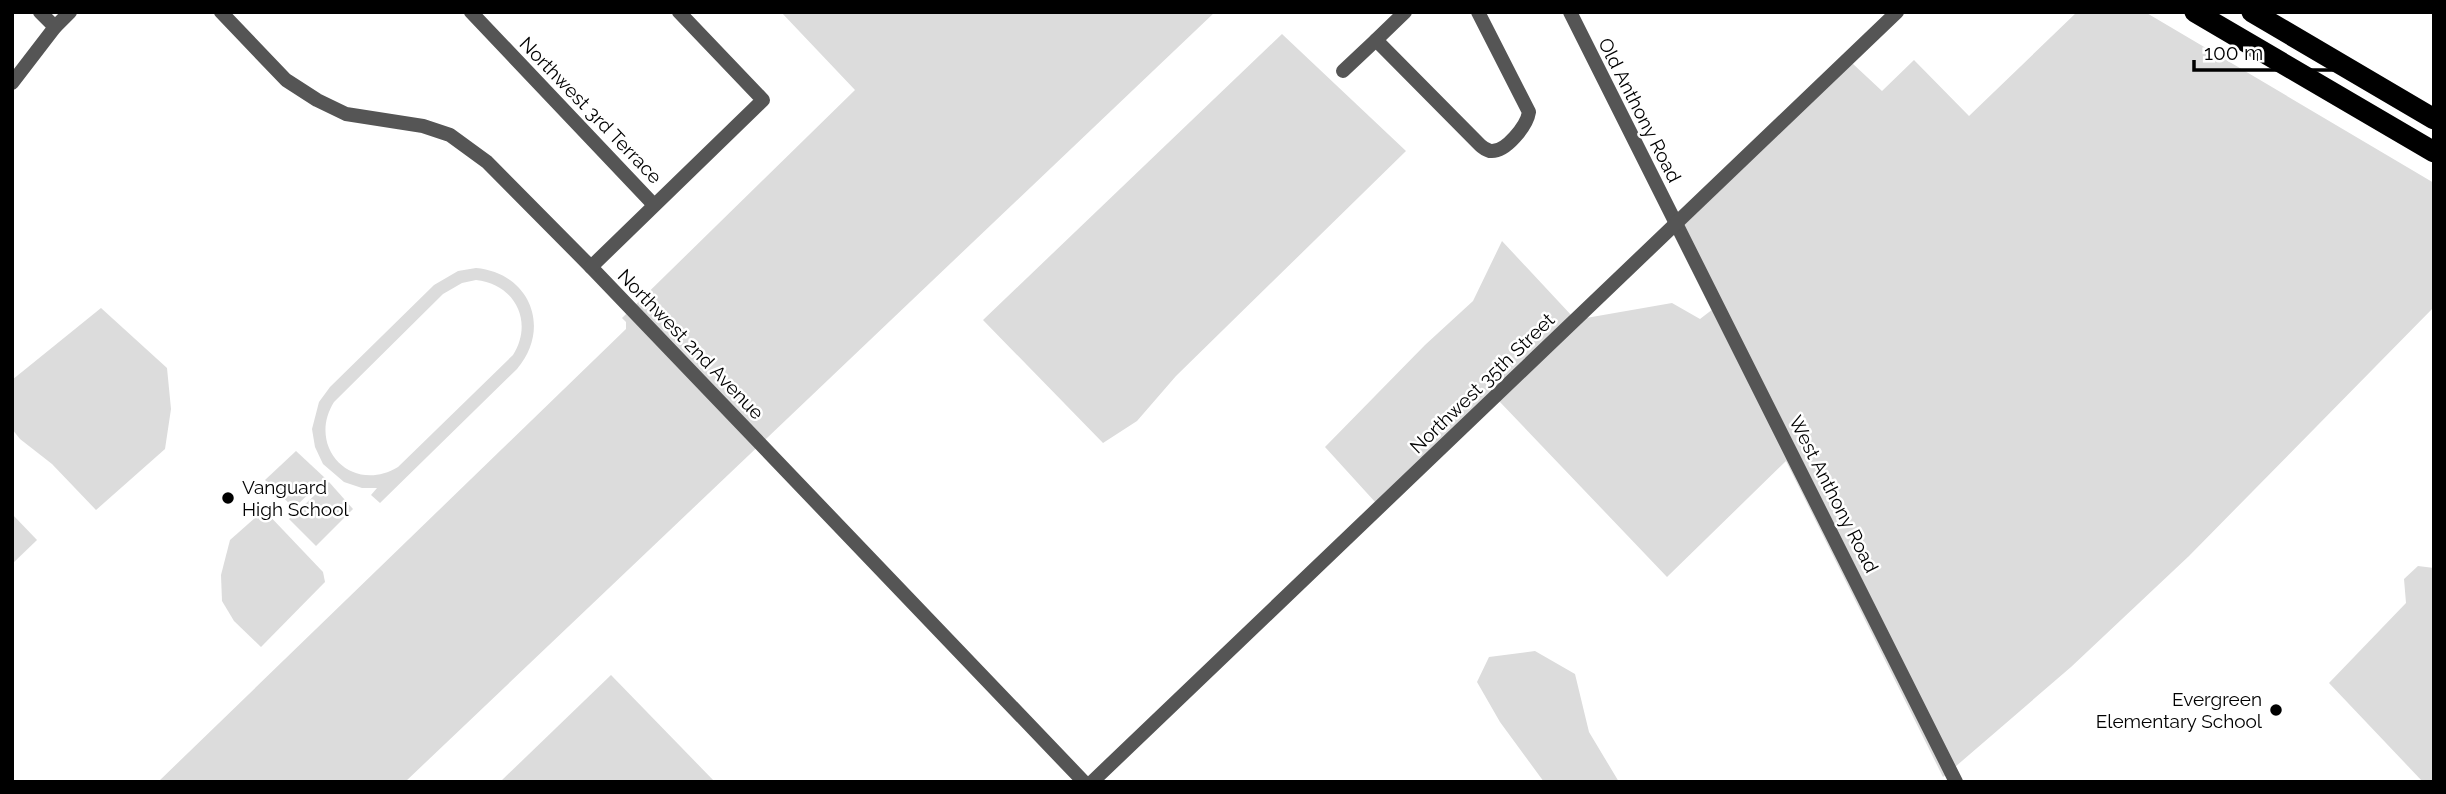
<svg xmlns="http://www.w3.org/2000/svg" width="2446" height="794" viewBox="0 0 2446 794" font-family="Raleway,sans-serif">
	<rect width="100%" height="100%" fill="#fff"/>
	<g fill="#dcdcdc" fill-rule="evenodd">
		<polygon points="781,12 1215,12 405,782 158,782 626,329 626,322 622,318 855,90"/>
		<polygon points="2077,12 2145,12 2434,183 2434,307 2189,556 2071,667 1955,767 1683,226 1852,63 1882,91 1914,60 1969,116"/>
		<polygon points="1282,34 1406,151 1176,376 1137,421 1103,443 983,320"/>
		<polygon points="1502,241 1572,316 1376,503 1325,447 1425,345 1473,301"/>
		<path d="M 476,268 C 530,273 552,328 517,369 L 380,503 L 371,495 L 377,488 L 362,488 L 344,482 L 323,464 L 315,447 L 312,429 L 319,402 L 330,387 L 434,285 L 458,271 ZM 476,280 C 515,284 534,322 513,355 L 398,467 C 352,495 306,447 334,402 L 443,294 L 462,283 Z"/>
		<polygon points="1672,303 1700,319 1713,309 1947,774 1943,777 1786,461 1667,577 1499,401 1586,318"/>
		<polygon points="101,308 167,368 171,409 165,449 96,510 52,464 20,439 12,429 12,380"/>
		<polygon points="296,451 325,478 294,508 265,480"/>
		<polygon points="329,482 353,509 316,546 289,519"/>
		<polygon points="264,510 323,572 325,582 261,647 234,621 222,601 221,575 230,540"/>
		<polygon points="12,514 37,540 12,564"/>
		<polygon points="2418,566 2434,568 2434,782 2423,782 2329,683 2406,603 2404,579"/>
		<polygon points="1535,651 1575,674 1589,732 1619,782 1544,782 1500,722 1477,682 1489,657"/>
		<polygon points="611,675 715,782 500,782"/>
	</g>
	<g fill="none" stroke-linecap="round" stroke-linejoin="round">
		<g stroke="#555" stroke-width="14">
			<polyline points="40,12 55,27"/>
			<polyline points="221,12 286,80 317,100 346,114 423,126 450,135 487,162 591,267 1084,782"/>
			<polyline points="471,12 654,205"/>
			<path d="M 1405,12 L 1376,40 L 1480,145 C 1482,147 1487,150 1490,151 C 1506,153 1527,125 1529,112 L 1478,12"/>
			<polyline points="1570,12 1956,782"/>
			<polyline points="1343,71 1376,40"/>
			<polyline points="12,83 55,27 70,12"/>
			<polyline points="591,267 763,100 679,12"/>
			<polyline points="1092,782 1897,12"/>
		</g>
		<g stroke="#000" stroke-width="21">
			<polyline points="2195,12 2434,152"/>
			<polyline points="2252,12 2434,119"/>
		</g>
	</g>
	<g fill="#000" stroke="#fff" stroke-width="2.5">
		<circle cx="228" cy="498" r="7"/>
		<circle cx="2276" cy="710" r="7"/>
	</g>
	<g text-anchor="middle" stroke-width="5" stroke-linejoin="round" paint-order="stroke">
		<g font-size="19" fill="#000" stroke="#fff">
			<text transform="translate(591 110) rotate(46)" y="7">Northwest 3rd Terrace</text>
			<text transform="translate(1640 110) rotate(63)" y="7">Old Anthony Road</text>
			<text transform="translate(691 344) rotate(46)" y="7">Northwest 2nd Avenue</text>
			<text transform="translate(1482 383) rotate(-44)" y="7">Northwest 35th Street</text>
			<text transform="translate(1834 494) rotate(63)" y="7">West Anthony Road</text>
		</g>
		<g font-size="19" fill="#000" stroke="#fff" text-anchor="start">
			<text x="242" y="494">Vanguard<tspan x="242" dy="22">High School</tspan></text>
			<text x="2262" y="706" text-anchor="end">Evergreen<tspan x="2262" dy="22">Elementary School</tspan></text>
		</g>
	</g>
	<rect width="2446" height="794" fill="none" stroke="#000000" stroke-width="28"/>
	<path d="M2194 60v10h145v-10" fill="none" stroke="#000000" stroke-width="3.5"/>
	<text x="2204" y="60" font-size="21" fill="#000000" stroke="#ffffff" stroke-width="5" paint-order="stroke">100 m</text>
</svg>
